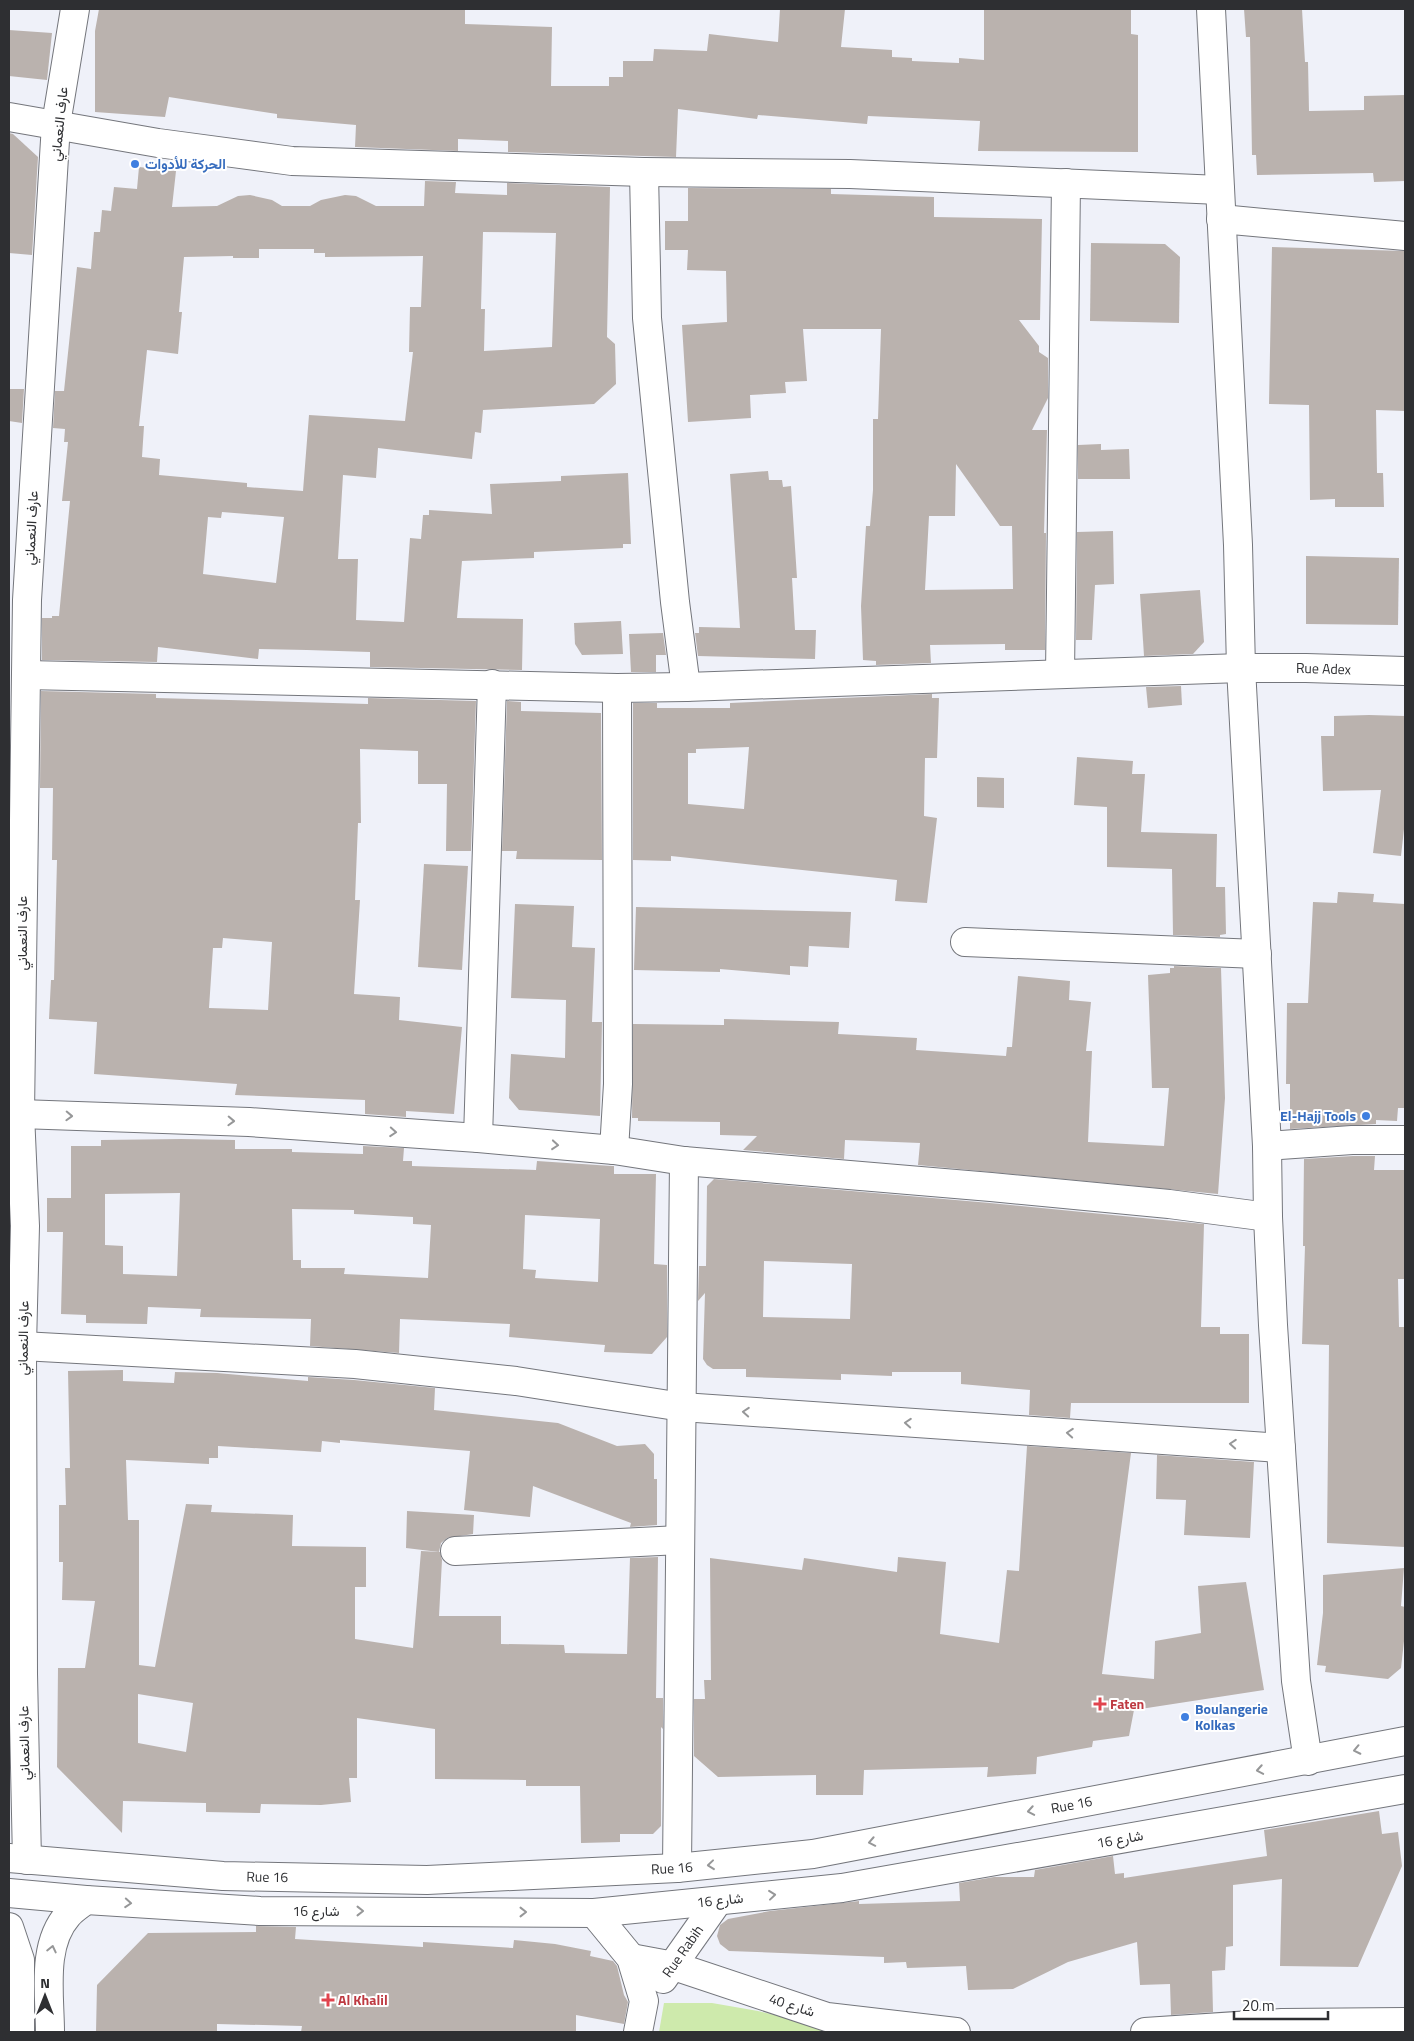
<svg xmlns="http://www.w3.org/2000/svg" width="1414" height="2041" viewBox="0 0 1414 2041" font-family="'Titillium Web',Vazirmatn,sans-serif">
	<rect width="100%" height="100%" fill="#eff1f9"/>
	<polygon fill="#ceeaac" points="664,2003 712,2003 758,2011 848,2032 659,2032"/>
	<g fill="#bab2ae" fill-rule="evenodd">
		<polygon points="99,9 465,9 465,24 552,27 551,86 609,86 609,77 623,77 623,61 653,61 654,49 707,51 709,34 778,42 780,9 845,9 841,47 892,50 892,57 912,58 912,61 959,63 959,58 984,60 984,9 1131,9 1131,34 1138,35 1138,152 978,151 980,121 868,116 867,124 758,115 757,119 678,109 676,157 508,152 508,141 458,139 458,151 355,147 356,125 277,118 277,114 169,97 165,117 95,112 95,31"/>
		<polygon points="1244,9 1302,9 1305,62 1308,62 1309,111 1364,110 1364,96 1405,95 1405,181 1374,182 1373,173 1257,175 1256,155 1252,155 1250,37 1246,37"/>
		<polygon points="9,30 52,33 47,80 9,76"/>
		<polygon points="9,133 13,134 38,157 32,255 9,253"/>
		<path d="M 139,167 L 176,171 L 172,207 L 217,206 L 238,196 L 250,195 L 272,200 L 282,206 L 310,206 L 321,200 L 345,195 L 356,196 L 376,206 L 424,206 L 425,181 L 456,182 L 455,193 L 507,195 L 507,183 L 610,187 L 607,337 L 615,344 L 616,384 L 594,404 L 483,410 L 481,433 L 475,432 L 472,459 L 378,448 L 376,478 L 343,475 L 338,559 L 358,559 L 356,620 L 404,622 L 410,538 L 421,539 L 423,515 L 429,515 L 429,510 L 492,514 L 490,484 L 561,481 L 561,476 L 628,473 L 631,544 L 623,544 L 623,548 L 534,552 L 534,558 L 462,561 L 457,618 L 523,619 L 522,670 L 370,667 L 370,652 L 307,650 L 259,649 L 258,659 L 158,647 L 157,662 L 42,660 L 42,618 L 52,618 L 52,616 L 59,616 L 70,501 L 62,501 L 68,442 L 64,442 L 65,429 L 53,428 L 55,391 L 64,391 L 77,267 L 91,269 L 94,232 L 100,232 L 102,210 L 111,211 L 114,187 L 137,189 ZM 483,232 L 556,233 L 552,347 L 484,351 L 485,309 L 481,309 ZM 259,249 L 314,249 L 314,253 L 325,253 L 325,257 L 423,256 L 421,307 L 410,307 L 409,352 L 413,352 L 405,421 L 309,415 L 303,491 L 247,487 L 247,483 L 159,475 L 160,459 L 142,457 L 144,426 L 139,426 L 147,350 L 178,354 L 182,312 L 179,312 L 184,257 L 233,256 L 233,258 L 259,258 ZM 222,512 L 284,517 L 276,583 L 203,574 L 208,517 L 221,518 Z"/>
		<path d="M 688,188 L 831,189 L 831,194 L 934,197 L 934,217 L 1042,219 L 1040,320 L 1019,320 L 1039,346 L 1039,352 L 1048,358 L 1048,398 L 1032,430 L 1047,430 L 1044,533 L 1046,533 L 1045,650 L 1005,650 L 1005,644 L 930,645 L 931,663 L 876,665 L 876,661 L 863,660 L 861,606 L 866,526 L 870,526 L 873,490 L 873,419 L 878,419 L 881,329 L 803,329 L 807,381 L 785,382 L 786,393 L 750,395 L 751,418 L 688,422 L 682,325 L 727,322 L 726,271 L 687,270 L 688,250 L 665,250 L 665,221 L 688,221 ZM 956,464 L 1000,526 L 1012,526 L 1013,589 L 925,590 L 929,516 L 955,516 Z"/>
		<polygon points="1091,243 1165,244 1180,257 1179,323 1090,321"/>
		<polygon points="1272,247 1405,251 1405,411 1376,410 1377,473 1383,473 1384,507 1335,507 1335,499 1310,500 1309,405 1269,404"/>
		<polygon points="9,389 24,389 22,423 9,421"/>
		<polygon points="1101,444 1101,450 1129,449 1130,479 1078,479 1078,445"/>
		<polygon points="768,471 769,480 782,480 783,487 791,486 797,578 792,578 795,630 816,630 815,659 698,656 695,633 699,633 699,627 740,628 730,474"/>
		<polygon points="1113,531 1114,584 1095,585 1092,640 1076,640 1077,532"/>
		<polygon points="1306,556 1399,558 1398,625 1306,624"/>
		<polygon points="1200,590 1204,642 1193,654 1144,656 1140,594"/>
		<polygon points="621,621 623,654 582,655 575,644 574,623"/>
		<polygon points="663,633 666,655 656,655 656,672 631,672 629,634"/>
		<polygon points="1181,686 1182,705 1148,708 1146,687"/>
		<path d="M 41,691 L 156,694 L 156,698 L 368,704 L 368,698 L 476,701 L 471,851 L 446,851 L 447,784 L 418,784 L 418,751 L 360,749 L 361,823 L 358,823 L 355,900 L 360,900 L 354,994 L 400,997 L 399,1020 L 462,1027 L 454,1114 L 406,1111 L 406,1117 L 365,1114 L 365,1100 L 235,1095 L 237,1084 L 94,1074 L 97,1022 L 49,1019 L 51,980 L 54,980 L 57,860 L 52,860 L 53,788 L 40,788 ZM 223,938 L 272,942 L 268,1010 L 209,1008 L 213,948 L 222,948 Z"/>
		<path d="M 932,694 L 932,698 L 939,698 L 937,758 L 925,758 L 924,816 L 937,818 L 927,903 L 895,901 L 897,880 L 671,856 L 671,861 L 633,860 L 633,703 L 657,703 L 657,708 L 730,708 L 730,703 ZM 749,747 L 744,809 L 688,804 L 688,753 L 696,753 L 696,749 Z"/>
		<polygon points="507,701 521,702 521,711 601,713 602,860 516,859 517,851 502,851"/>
		<polygon points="1369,715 1405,716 1405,820 1401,856 1373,853 1381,790 1323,791 1321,736 1334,736 1334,716"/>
		<polygon points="1077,757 1133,761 1132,774 1145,774 1141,832 1217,834 1216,887 1225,887 1226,934 1220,935 1220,937 1173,935 1172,869 1107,867 1107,807 1074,805"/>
		<polygon points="977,777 1004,778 1004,808 977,807"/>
		<polygon points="424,864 468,866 462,970 418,967"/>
		<polygon points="1338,892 1374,894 1373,902 1405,904 1405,1108 1398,1108 1397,1121 1376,1120 1376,1124 1290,1129 1290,1084 1286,1084 1287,1003 1308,1003 1313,902 1337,903"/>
		<polygon points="515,904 574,906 572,947 595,948 592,1022 602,1022 600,1116 519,1110 509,1098 511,1054 565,1058 566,1000 511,998"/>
		<polygon points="636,907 851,912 849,948 809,946 808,967 790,966 790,975 720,969 720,972 634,970"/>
		<polygon points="1174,966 1221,968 1225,1098 1218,1194 918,1165 920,1143 845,1140 844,1159 743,1150 757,1136 720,1135 720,1122 638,1121 638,1118 632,1118 633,1024 724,1025 724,1019 839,1022 838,1034 917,1038 916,1050 1006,1056 1007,1047 1012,1047 1018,976 1070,981 1069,1000 1091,1002 1086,1051 1092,1051 1088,1142 1164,1146 1169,1088 1152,1088 1148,975 1170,973 1170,968 1174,968"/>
		<path d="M 181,1139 L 235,1140 L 235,1149 L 292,1149 L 292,1152 L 363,1154 L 363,1146 L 404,1148 L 403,1161 L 412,1161 L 412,1166 L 536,1170 L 537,1161 L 612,1166 L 614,1166 L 614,1174 L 656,1174 L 654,1264 L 667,1265 L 667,1337 L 652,1354 L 604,1352 L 605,1345 L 509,1337 L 510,1324 L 400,1319 L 399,1353 L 310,1346 L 311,1319 L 200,1317 L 201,1309 L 148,1307 L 147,1324 L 86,1323 L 86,1315 L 61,1314 L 63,1232 L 47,1232 L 47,1198 L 71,1198 L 71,1146 L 101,1146 L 101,1140 ZM 180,1193 L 177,1276 L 123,1274 L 123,1246 L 105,1245 L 105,1194 ZM 292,1209 L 354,1210 L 354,1214 L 413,1217 L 413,1224 L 431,1225 L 428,1278 L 344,1274 L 345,1268 L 301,1268 L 301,1260 L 293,1260 ZM 525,1215 L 600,1219 L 598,1282 L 535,1278 L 536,1270 L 523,1269 Z"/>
		<polygon points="1353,1156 1375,1156 1374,1170 1405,1170 1405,1279 1398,1279 1399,1327 1405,1327 1405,1547 1327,1543 1329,1345 1302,1344 1305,1246 1303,1246 1304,1159"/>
		<path d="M 714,1179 L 990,1203 L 1204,1224 L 1201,1327 L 1220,1327 L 1220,1334 L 1249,1334 L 1249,1403 L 1071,1403 L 1070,1418 L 1029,1415 L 1030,1390 L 961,1384 L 961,1372 L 892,1372 L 892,1376 L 841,1374 L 841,1380 L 746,1377 L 746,1369 L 713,1369 L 707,1365 L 703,1359 L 705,1293 L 698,1301 L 699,1266 L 706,1266 L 707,1186 ZM 764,1261 L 852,1264 L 850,1319 L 763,1317 Z"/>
		<path d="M 123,1370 L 123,1381 L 174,1383 L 175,1372 L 217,1373 L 308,1381 L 308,1377 L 354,1380 L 435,1388 L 434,1410 L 558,1423 L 617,1446 L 645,1444 L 654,1454 L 654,1479 L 657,1479 L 657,1525 L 630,1527 L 631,1523 L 533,1486 L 530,1517 L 464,1510 L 470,1451 L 340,1440 L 340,1443 L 322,1441 L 321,1452 L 218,1446 L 218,1458 L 209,1458 L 209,1464 L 126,1460 L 128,1520 L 139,1520 L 139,1665 L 155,1667 L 186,1504 L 212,1505 L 211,1512 L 293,1515 L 292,1546 L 366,1547 L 366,1587 L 355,1587 L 355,1639 L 413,1648 L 421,1551 L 440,1552 L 442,1560 L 439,1616 L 501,1616 L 501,1644 L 564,1645 L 565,1653 L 627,1654 L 630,1558 L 658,1557 L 656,1698 L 663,1698 L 663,1729 L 661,1727 L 661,1826 L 653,1834 L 620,1834 L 620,1842 L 581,1843 L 580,1786 L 526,1786 L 526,1780 L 435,1779 L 435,1729 L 357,1718 L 357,1778 L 349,1778 L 351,1802 L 321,1805 L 261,1804 L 260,1813 L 206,1812 L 206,1803 L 123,1801 L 122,1833 L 57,1767 L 58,1668 L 85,1668 L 95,1601 L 62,1600 L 63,1562 L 59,1562 L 59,1505 L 66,1505 L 65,1468 L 70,1468 L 68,1371 ZM 138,1694 L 193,1703 L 186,1752 L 138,1743 Z"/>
		<polygon points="1027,1446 1131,1453 1102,1674 1154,1679 1155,1641 1201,1633 1198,1586 1246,1582 1264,1690 1134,1710 1129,1736 1093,1741 1092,1747 1037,1757 1036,1774 987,1777 988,1767 864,1770 863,1795 816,1795 816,1775 718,1777 694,1756 694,1699 705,1699 704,1680 711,1680 710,1558 802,1570 804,1558 897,1572 898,1557 946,1562 940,1634 999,1643 1007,1570 1019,1571"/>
		<polygon points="1157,1455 1254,1462 1250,1538 1184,1535 1186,1500 1156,1499"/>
		<polygon points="407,1511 474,1515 473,1534 447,1538 441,1543 439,1552 406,1548"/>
		<polygon points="1404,1568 1401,1606 1405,1607 1405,1632 1401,1668 1388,1679 1325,1672 1326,1666 1317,1665 1323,1613 1323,1575"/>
		<polygon points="1379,1811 1382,1834 1398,1832 1402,1866 1358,1967 1280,1966 1282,1879 1233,1885 1233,1946 1226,1947 1225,1970 1212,1971 1213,2012 1171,2015 1170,1984 1140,1985 1137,1942 1068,1962 1013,1989 968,1990 966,1966 907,1968 906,1962 884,1963 884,1957 729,1951 720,1944 717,1936 720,1925 728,1919 770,1911 859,1901 859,1904 960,1901 959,1883 994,1877 1034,1877 1035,1870 1113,1856 1115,1874 1124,1873 1124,1878 1267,1856 1264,1830"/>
		<polygon points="256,1926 296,1927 295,1939 423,1947 423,1942 513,1948 514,1940 555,1944 591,1951 590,1956 613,1961 617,1966 624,1995 628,2002 624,2024 576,2015 576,2032 301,2032 302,2026 217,2024 217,2032 96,2032 97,1985 148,1933 256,1932"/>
	</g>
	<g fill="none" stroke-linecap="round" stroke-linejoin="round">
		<defs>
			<g id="minor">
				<polyline points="1211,9 1238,545 1241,668 1267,1146 1268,1217 1273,1325 1296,1681 1308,1761"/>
				<polyline points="9,117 158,143 292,161 644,172 850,174 1220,190"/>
				<polyline points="644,172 647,318 675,602 686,687"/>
				<polyline points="1221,219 1405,236"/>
				<polyline points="1060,674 1066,183"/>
				<path id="s1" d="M 26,675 L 617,688 L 686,687 L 1241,668 L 1306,668 L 1405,671"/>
				<polyline points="965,942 1257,954"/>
				<polyline points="20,1114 249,1122 478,1138 614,1150 684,1161 991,1187 1169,1204 1268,1217"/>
				<polyline points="478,1138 492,684"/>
				<polyline points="1267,1146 1352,1140 1405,1140"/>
				<polyline points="614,1150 618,1084 617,688"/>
				<polyline points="22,1346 355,1364 516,1381 682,1407 1281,1448"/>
				<polyline points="455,1551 680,1540"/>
				<polyline points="27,1860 23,1674 22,1346 25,1226 20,1114 27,600 56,124 75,9"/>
				<polyline points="677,1868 684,1161"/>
				<polyline points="594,1913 631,1958 644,2001 638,2032"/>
				<polyline points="9,1927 20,1960 20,2032"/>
				<polyline points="631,1958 674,1966 827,2017 956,2032"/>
				<path id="s2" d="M 663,1979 L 718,1901"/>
				<path d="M 50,2032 C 50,1995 41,1945 68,1915 C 73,1909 80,1905 86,1900"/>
				<polyline points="1145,2032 1282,2023 1405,2022"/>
			</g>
			<g id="major">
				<path id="s3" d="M 9,1858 L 223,1876 L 427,1880 L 677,1868 L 813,1854 L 1405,1741"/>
				<polyline points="9,1893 86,1900 260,1911 594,1913 842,1888 1405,1789"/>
			</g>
		</defs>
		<use href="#minor" stroke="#74767c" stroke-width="30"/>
		<use href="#major" stroke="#74767c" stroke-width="30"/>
		<use href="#minor" stroke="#fff" stroke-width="28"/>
		<use href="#major" stroke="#fff" stroke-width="28"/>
	</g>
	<defs><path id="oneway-chevron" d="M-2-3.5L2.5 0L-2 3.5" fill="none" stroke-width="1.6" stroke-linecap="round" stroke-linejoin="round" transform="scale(1.25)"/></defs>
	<g stroke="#969798">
		<use href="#oneway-chevron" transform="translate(69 1116) rotate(2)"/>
		<use href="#oneway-chevron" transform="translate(231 1121) rotate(2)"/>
		<use href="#oneway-chevron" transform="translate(393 1132) rotate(4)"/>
		<use href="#oneway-chevron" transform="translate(555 1145) rotate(5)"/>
		<use href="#oneway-chevron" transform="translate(746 1412) rotate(-176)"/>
		<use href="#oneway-chevron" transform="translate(908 1423) rotate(-176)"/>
		<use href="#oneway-chevron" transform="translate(1070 1433) rotate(-176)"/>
		<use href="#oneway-chevron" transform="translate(1233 1444) rotate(-176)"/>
		<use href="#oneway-chevron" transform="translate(1357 1750) rotate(168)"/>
		<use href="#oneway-chevron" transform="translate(1260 1770) rotate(170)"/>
		<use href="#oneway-chevron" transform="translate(1031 1811) rotate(170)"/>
		<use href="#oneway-chevron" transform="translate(872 1842) rotate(169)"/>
		<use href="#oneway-chevron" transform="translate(711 1865) rotate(174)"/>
		<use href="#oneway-chevron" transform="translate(772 1895) rotate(-6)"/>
		<use href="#oneway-chevron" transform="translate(128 1903) rotate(4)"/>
		<use href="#oneway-chevron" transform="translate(360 1911)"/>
		<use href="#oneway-chevron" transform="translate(523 1912)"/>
		<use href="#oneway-chevron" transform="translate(52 1949) rotate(-77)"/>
	</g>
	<g fill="#3f7fe0" stroke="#fff" stroke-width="2">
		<circle cx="135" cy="164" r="5"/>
		<circle cx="1366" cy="1116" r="5"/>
		<circle cx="1185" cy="1717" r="5"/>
	</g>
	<g fill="#e0444e" stroke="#fff" stroke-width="2">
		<path d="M1097.5 1696.5h5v5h5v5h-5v5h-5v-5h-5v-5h5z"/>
		<path d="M325.5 1992.5h5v5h5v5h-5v5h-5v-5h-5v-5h5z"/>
	</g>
	<g text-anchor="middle" stroke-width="4" stroke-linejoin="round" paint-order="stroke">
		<g font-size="14" fill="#2e2f32" stroke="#fff">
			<text transform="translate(59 124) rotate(-84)" y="5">عارف النعماني</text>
			<text transform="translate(31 528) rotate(-87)" y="5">عارف النعماني</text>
			<text dy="5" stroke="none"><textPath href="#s1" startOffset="1298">Rue Adex</textPath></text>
			<text transform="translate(22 933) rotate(-90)" y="5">عارف النعماني</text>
			<text transform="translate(23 1338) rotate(-89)" y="5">عارف النعماني</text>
			<text transform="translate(24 1743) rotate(-91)" y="5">عارف النعماني</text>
			<text dy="5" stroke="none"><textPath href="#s3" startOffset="1069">Rue 16</textPath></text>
			<text transform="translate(1120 1839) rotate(-10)" y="5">شارع 16</text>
			<text dy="5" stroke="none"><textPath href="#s3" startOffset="664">Rue 16</textPath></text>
			<text dy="5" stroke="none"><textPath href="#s3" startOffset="259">Rue 16</textPath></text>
			<text transform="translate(720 1900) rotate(-6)" y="5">شارع 16</text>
			<text x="316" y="1916">شارع 16</text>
			<text dy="5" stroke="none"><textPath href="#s2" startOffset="34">Rue Rabih</textPath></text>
			<text transform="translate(792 2005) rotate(18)" y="5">شارع 40</text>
		</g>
		<g font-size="14" font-weight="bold" fill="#366cbe" stroke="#fff" text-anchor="start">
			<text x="145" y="169">الحركة للأدوات</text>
			<text x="1356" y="1121" text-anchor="end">El-Hajj Tools</text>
			<text x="1195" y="1714">Boulangerie<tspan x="1195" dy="16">Kolkas</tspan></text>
		</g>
		<g font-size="14" font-weight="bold" fill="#be3a42" stroke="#fff" text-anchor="start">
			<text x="1110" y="1709">Faten</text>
			<text x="338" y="2005">Al Khalil</text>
		</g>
	</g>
	<rect width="1414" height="2041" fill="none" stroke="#2e2f32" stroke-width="20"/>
	<g transform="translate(45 1996)" stroke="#ffffff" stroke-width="4" paint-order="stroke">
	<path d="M0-4L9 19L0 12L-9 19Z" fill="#2e2f32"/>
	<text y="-8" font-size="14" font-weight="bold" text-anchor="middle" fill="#2e2f32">N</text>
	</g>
	<path d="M1234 2011v8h94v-8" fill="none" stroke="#2e2f32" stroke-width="2.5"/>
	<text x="1242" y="2011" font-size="15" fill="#2e2f32" stroke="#ffffff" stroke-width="4" paint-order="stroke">20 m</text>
</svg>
